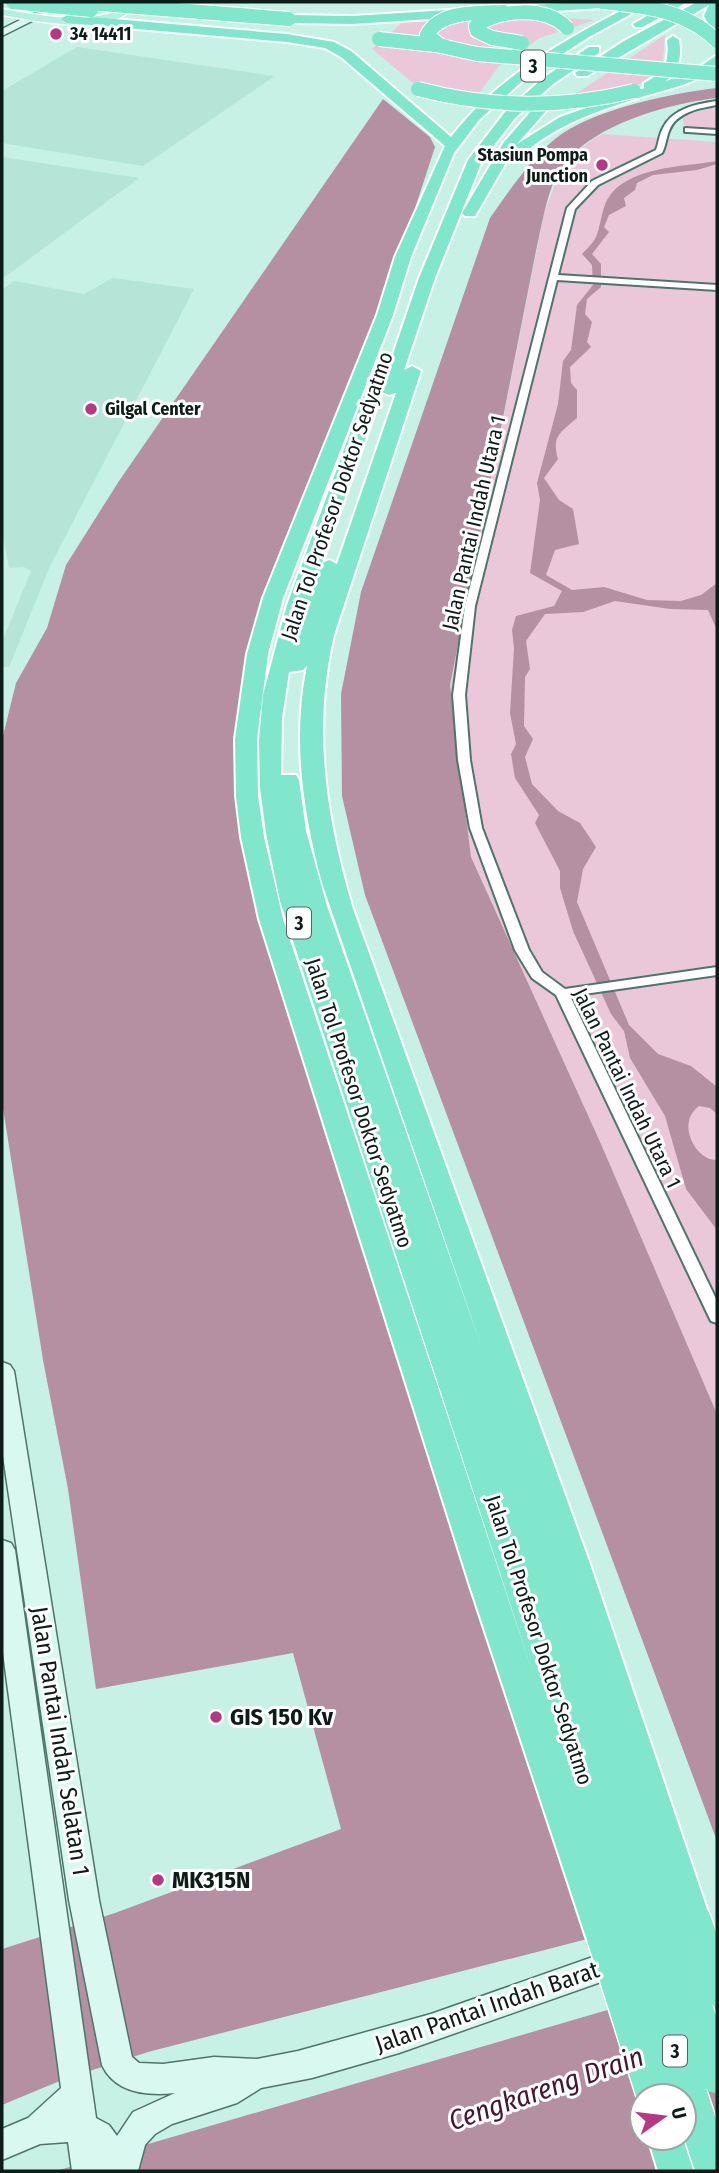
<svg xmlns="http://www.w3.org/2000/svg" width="719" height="2173" viewBox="0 0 719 2173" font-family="'Fira Sans Condensed',sans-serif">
	<rect width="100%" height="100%" fill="#c8f1e5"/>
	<g fill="#b4e5d6">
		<polygon points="77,47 275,76 143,166 2,143 2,91"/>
		<polygon points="2,157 139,178 2,279"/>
		<polygon points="113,278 194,289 50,566 9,667 2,667 2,642 31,571 24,567 9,568 2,531 2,290 14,281 84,294"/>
	</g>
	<g fill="#eac8d9">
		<polygon points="489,13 595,20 540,38 499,66 475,99 413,83 372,49 402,23"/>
		<polygon points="665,35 662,75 612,95 565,101"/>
		<polygon points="717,107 717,129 685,128 682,115"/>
		<path d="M 602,134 L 717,142 L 717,1414 L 601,1144 L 471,857 L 450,685 L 544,214 C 560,172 561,158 602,134 Z"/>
	</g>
	<g fill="#b490a2" fill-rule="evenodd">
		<path d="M 717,88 L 717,98 C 666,104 579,127 555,179 C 546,199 542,224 537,246 L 450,685 L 471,857 L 601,1144 L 717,1414 L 717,1841 L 365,895 L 342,796 L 341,694 L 361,592 L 490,218 C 510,190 528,162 555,139 C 590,110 672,93 717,88 Z"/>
		<polygon points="383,99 430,137 435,147 393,276 253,648 243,826 595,1937 148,2052 62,2080 2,2105 2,1949 115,1913 341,1829 293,1653 96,1689 68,1489 43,1360 2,1102 2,740 16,683 47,628 66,565 119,481"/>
		<path d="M 717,161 L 717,164 L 697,170 L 653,175 L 637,183 L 635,190 L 624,198 L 626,206 L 609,215 L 604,227 L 609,232 L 592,254 L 601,264 L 601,287 L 587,299 L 585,314 L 592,322 L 587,342 L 591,347 L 570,367 L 571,383 L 577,390 L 577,418 C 561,432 551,436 558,459 L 544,478 L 559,500 L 573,509 L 579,544 L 555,550 L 546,575 L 572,590 L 604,587 L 647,600 L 681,601 L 701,595 L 717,583 L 717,630 L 708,610 L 670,609 L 615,601 L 583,612 L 545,614 L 526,641 L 530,669 L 525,677 L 524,726 L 533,739 L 525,757 L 532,784 L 558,811 L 580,823 L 596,847 L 583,869 L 577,902 L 629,1025 L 658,1054 L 691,1066 L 717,1087 L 717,1114 L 710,1108 L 699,1106 C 694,1110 690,1115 689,1121 C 685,1137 700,1161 717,1160 L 717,1230 L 686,1189 L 665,1116 L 630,1058 L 624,1031 L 611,1014 L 573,931 L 560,888 L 560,871 L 535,823 L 539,815 L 515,778 L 511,754 L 516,744 L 510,713 L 514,648 L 512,630 L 516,616 L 554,606 L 562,591 L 530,573 L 540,500 L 537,483 L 558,404 L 563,361 L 571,350 L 577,305 L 593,285 L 592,265 L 582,254 C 587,249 593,243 596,237 C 601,225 601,212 607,200 C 626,166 684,167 717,161 Z"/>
		<path d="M 717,1978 L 717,2171 L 56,2171 ZM 642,2096 L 684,2096 L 684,2138 L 642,2138 Z"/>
	</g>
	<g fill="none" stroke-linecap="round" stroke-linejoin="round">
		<defs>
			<g id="street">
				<path d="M 717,101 L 717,105 C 700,108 676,112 669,131 C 666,138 666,146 662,153 L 598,185 L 575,209 L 558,275 L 717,285 L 717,290 L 557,280 L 475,606 L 465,695 L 470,760 L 482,828 L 529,950 L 542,972 L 565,989 L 717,967 L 717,975 L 570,996 L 717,1301 L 717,1323 L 711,1321 L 709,1317 L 556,995 L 532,978 L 515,950 L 470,828 L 458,760 L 453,695 L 465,606 L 567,208 L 592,181 L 656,150 C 659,142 659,135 663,128 C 673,108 697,104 717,101 Z"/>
				<polygon points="685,128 717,130 717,134 688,132 685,132"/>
			</g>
			<g id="secondary">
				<polygon points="34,13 38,14 38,18 2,36 2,29"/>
				<path d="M 2,1362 L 10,1365 L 14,1371 L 99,1900 L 132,2057 L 139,2063 L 163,2064 L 214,2057 L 257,2059 L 298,2051 L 431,2014 L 624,1946 L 635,1950 L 639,1960 L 635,1970 L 399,2053 L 312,2078 L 261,2088 L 237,2103 L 172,2124 L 155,2134 L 145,2145 L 138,2171 L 72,2171 L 68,2142 L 40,2144 L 2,2160 L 2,2129 L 28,2118 L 61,2088 L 2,1645 L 2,1540 L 11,1543 L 15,1550 L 96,2118 L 109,2125 L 117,2136 L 133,2112 L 175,2093 C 147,2096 115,2093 102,2065 L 69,1900 L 2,1449 Z"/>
			</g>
			<path id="primary" d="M 112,2 L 130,5 L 129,12 C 101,35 36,21 2,15 L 2,9 C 40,15 83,25 119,10 Z"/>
			<g id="highway">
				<polygon points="580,2 624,3 618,7 352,24 289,23 283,19 289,15 352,16"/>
				<path d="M 638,2 L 653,2 L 589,37 L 528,76 L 479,120 L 454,153 L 411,257 L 393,315 L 283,598 L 268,654 L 257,739 L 258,796 L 264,837 L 283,919 L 538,1689 L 280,901 L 266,833 L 260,788 L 259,741 L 263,695 L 287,605 L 375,365 L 383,360 L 390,363 L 419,278 L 468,160 L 505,112 L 543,78 L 589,47 L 599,47 L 599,53 L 553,84 L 515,118 L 482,161 L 435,278 L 404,370 L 412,366 L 421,371 L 334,635 C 312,729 326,818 353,909 L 590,1564 L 711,1921 L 706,1933 L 693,1938 L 682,1934 L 680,1938 L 667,1943 L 653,1936 L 649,1944 L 636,1949 L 622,1941 L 618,1949 L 605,1954 L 592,1949 L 586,1937 L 470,1586 L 259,919 L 241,837 L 236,796 L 235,739 L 247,654 L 263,598 L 377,315 L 395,257 L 445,146 L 341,57 L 325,48 L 287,42 L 67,23 L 61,19 L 67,15 L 287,34 L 334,42 L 351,51 L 451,137 C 500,74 569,37 638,2 ZM 382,392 L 389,395 L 396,393 L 337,564 L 329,560 L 322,563 ZM 307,666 C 292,739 303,812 322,883 L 485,1357 L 327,906 L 306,831 L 299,780 L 296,775 L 281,775 L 282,718 L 289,672 L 303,670 Z"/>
				<polygon points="672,2 687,2 643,27 635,27 633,24"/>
				<polygon points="697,2 717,2 717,34 713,33 704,16 709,5 587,76 577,76 575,73 624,41"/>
				<path d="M 673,36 L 679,40 C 682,57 679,69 666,81 L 692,72 L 717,55 L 717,66 C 698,83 672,88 648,95 C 603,109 560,122 523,154 L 512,152 L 475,216 L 465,216 L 462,213 L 504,142 L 540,101 L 545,100 L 552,104 L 517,144 L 560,117 L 644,88 L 644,83 C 664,73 670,62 667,40 Z"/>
				<polygon points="684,2129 698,2171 658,2171 648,2138 684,2138"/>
			</g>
		</defs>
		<use href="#street" stroke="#4f746a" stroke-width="4"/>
		<use href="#secondary" stroke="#4f746a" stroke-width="3"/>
		<use href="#primary" stroke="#fff" stroke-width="3"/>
		<use href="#highway" stroke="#fff" stroke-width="4"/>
		<use href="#street" fill="#fff" fill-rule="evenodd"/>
		<use href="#secondary" fill="#d9f8f0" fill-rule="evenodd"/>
		<use href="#primary" fill="#b3f0e0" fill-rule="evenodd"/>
		<use href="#highway" fill="#80e6cc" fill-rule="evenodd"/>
		<defs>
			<g id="highway-bridge-far1">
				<polyline points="13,2 91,10"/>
				<polyline points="75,2 289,19"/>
				<path d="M 602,2 C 644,6 686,10 717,41"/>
				<path d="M 504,12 C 480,13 440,10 427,35 L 441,46 L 477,54 L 717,74"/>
				<polyline points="379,39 444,46"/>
				<path d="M 522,43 L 492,38 L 477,31 L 476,26 C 499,9 546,6 567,28"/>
				<path d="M 418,89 C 491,108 561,109 634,91"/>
			</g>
			<g id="highway-bridge">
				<polyline points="693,1921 717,1988"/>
				<polyline points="667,1926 717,2075"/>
				<polyline points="636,1932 714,2171"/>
				<polyline points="605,1937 655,2096"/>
			</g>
		</defs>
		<use href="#highway-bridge-far1" stroke="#fff" stroke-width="16" stroke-linecap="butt"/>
		<use href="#highway-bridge" stroke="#fff" stroke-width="39" stroke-linecap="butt"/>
		<use href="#highway-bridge-far1" stroke="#80e6cc" stroke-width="14"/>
		<use href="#highway-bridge" stroke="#80e6cc" stroke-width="36"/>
	</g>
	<g fill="#b63885" stroke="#fff" stroke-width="2.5">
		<circle cx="56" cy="34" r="7"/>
		<circle cx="602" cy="165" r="7"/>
		<circle cx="91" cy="409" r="7"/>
		<circle cx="216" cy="1717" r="7"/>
		<circle cx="158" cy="1880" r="7"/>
	</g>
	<g text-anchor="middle" stroke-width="6" stroke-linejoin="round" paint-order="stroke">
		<g font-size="18" font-weight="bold" fill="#0d1c18" stroke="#fff" text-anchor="start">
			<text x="70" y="40">34 14411</text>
			<text x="588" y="161" text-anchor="end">Stasiun Pompa<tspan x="588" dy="21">Junction</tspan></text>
			<text x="105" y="415">Gilgal Center</text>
		</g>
		<g fill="#fff" stroke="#56605d" stroke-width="2">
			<rect x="521" y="50.5" width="24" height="31" rx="5"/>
			<rect x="287" y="907.5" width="24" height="31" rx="5"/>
			<rect x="663" y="2035.5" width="24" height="31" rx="5"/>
		</g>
		<g font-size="19" font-weight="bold" fill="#0d1c18">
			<text x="533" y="73">3</text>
			<text x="299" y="930">3</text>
			<text x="675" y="2058">3</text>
		</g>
		<g font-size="21" fill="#0d1c18" stroke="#fff">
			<text transform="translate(337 496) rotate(-71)" y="7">Jalan Tol Profesor Doktor Sedyatmo</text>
			<text transform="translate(474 523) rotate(-77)" y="7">Jalan Pantai Indah Utara 1</text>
			<text transform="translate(627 1088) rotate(64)" y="7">Jalan Pantai Indah Utara 1</text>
			<text transform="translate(359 1103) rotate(72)" y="7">Jalan Tol Profesor Doktor Sedyatmo</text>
			<text transform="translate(539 1640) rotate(72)" y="7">Jalan Tol Profesor Doktor Sedyatmo</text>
		</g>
		<g font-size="24" font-weight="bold" fill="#0d1c18" stroke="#fff" text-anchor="start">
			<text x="230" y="1725">GIS 150 Kv</text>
			<text x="172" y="1888">MK315N</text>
		</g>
		<g font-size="24" fill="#0d1c18" stroke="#fff">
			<text transform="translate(60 1741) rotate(81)" y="8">Jalan Pantai Indah Selatan 1</text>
			<text transform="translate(487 2007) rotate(-19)" y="8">Jalan Pantai Indah Barat</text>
		</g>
		<g font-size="28" font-style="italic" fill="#431631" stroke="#fff">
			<text transform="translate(546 2088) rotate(-19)" y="10">Cengkareng Drain</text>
		</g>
	</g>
	<rect width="719" height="2173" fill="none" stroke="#0d1c18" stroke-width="7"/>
	<g transform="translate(663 2117) rotate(76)"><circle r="33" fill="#ffffff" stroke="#9ea4a3" stroke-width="2"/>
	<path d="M0-5L12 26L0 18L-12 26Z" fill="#b63885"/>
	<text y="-10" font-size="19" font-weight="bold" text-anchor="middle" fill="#0d1c18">U</text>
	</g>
</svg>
